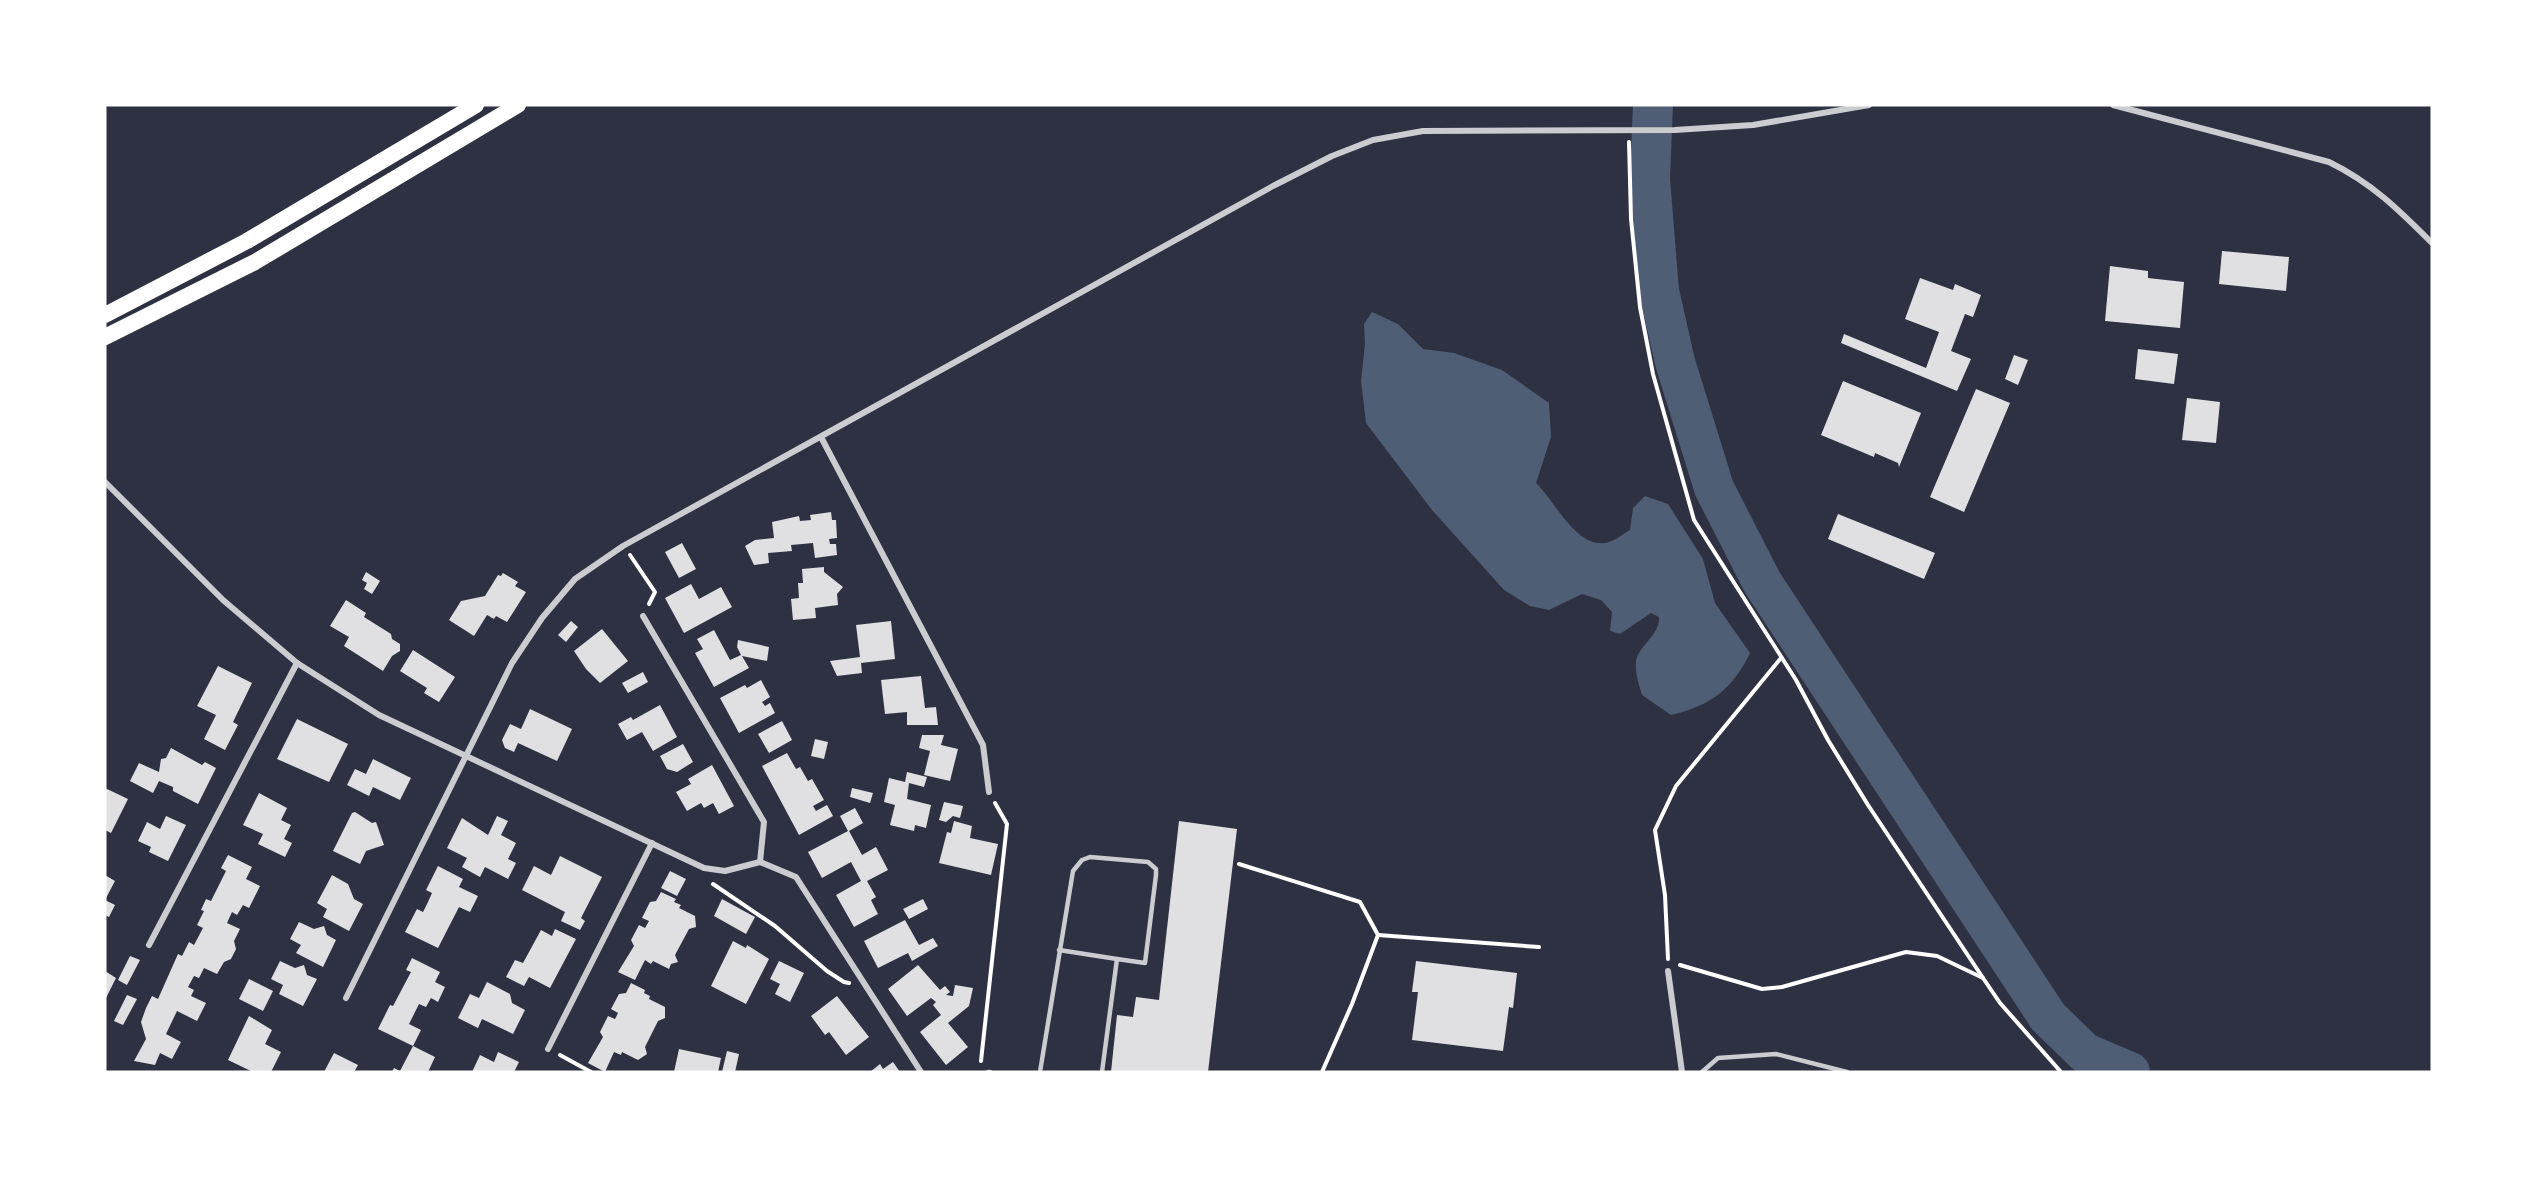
<svg xmlns="http://www.w3.org/2000/svg" width="2537" height="1177" viewBox="0 0 2537 1177" font-family="'Source Sans 3',sans-serif">
	<rect width="100%" height="100%" fill="#2d3142"/>
	<path fill="#4f5d75" d="M 1372,312 L 1398,324 L 1423,349 L 1454,353 L 1502,370 L 1549,403 L 1551,437 L 1536,483 C 1555,501 1578,552 1609,542 C 1616,540 1623,534 1630,530 L 1633,508 L 1645,496 L 1668,504 L 1703,559 L 1715,603 L 1750,653 C 1733,689 1710,706 1671,715 L 1642,695 C 1639,685 1635,674 1636,662 C 1638,645 1660,636 1659,617 L 1651,613 L 1620,634 L 1610,631 L 1612,612 L 1601,600 L 1582,594 L 1549,610 L 1530,606 L 1504,590 L 1432,510 L 1366,423 L 1361,381 L 1365,344 L 1364,324 Z"/>
	<g fill="none" stroke-linecap="round" stroke-linejoin="round">
		<polyline stroke="#4f5d75" stroke-width="40" points="1653,105 1650,179 1659,291 1675,362 1714,488 1762,582 2048,1017 2085,1053 2130,1072"/>
	</g>
	<g fill="#e0e0e3">
		<polygon points="2222,251 2289,257 2286,291 2219,284"/>
		<polygon points="2110,266 2148,271 2148,278 2184,282 2180,328 2105,321"/>
		<polygon points="1920,278 1953,290 1955,284 1981,295 1973,317 1965,314 1951,351 1971,359 1957,391 1841,343 1844,334 1926,368 1939,332 1905,319"/>
		<polygon points="2138,349 2178,354 2174,384 2135,379"/>
		<polygon points="2014,355 2028,360 2018,385 2005,379"/>
		<polygon points="1843,381 1921,413 1899,467 1898,463 1875,453 1874,457 1821,435"/>
		<polygon points="1976,389 2010,403 1964,512 1930,497"/>
		<polygon points="2187,398 2220,402 2216,443 2182,440"/>
		<polygon points="831,512 832,520 836,520 837,538 829,539 830,544 836,544 837,555 815,558 813,543 791,545 792,551 768,553 769,563 754,565 745,546 755,540 774,538 772,522 799,516 800,521 811,520 810,515"/>
		<polygon points="1838,514 1935,553 1924,579 1828,539"/>
		<polygon points="682,543 696,569 679,578 665,552"/>
		<polygon points="824,567 824,572 843,587 837,594 838,605 815,608 816,618 793,620 791,599 799,598 798,583 803,583 802,569"/>
		<polygon points="366,572 380,581 372,594 364,589 367,583 362,580"/>
		<polygon points="503,573 518,582 515,586 526,592 507,622 496,616 494,619 487,615 474,636 449,620 461,601 485,596 498,575 501,576"/>
		<polygon points="691,584 699,599 721,587 732,607 684,633 665,598"/>
		<polygon points="346,600 366,613 364,617 391,634 392,639 400,644 400,651 392,656 383,671 344,646 349,637 330,626"/>
		<polygon points="571,621 578,627 566,642 558,635"/>
		<polygon points="891,621 895,659 861,663 862,673 837,676 830,661 860,657 856,625"/>
		<polygon points="602,629 628,661 600,683 586,669 574,651"/>
		<polygon points="714,630 730,660 741,655 737,647 738,640 769,647 767,661 742,656 749,668 714,687 695,653 703,649 697,639"/>
		<polygon points="413,650 455,677 439,702 424,693 427,688 400,671"/>
		<polygon points="218,666 252,683 233,722 238,725 225,750 204,739 216,715 197,706"/>
		<polygon points="643,672 648,682 628,693 622,683"/>
		<polygon points="921,676 925,708 936,707 938,725 907,725 907,712 885,714 881,680"/>
		<polygon points="761,680 770,697 762,702 765,706 770,703 775,713 739,733 720,698 745,685 747,688"/>
		<polygon points="660,705 677,737 653,751 642,732 627,740 618,724 631,717 633,720"/>
		<polygon points="530,709 572,729 557,761 518,743 514,752 505,748 502,740 510,724 521,729"/>
		<polygon points="297,719 348,744 329,782 277,759"/>
		<polygon points="782,721 792,740 769,753 758,734"/>
		<polygon points="922,735 944,735 941,745 958,749 950,781 924,775 930,751 919,748"/>
		<polygon points="815,739 828,742 824,759 811,756"/>
		<polygon points="683,744 693,762 677,772 667,769 660,756"/>
		<polygon points="171,748 202,765 205,762 216,768 198,804 173,791 173,787 159,781 153,793 130,781 139,763 159,772 161,759 166,758"/>
		<polygon points="787,753 796,769 800,767 808,781 812,779 824,800 813,806 816,811 827,805 833,816 799,835 762,766"/>
		<polygon points="373,759 411,778 400,800 373,787 369,796 347,785 355,769 366,774"/>
		<polygon points="712,765 734,806 719,814 713,803 704,808 701,803 687,811 676,792 691,784 688,779"/>
		<polygon points="907,772 927,777 924,787 909,783 907,799 931,805 926,828 915,825 914,831 890,825 895,805 884,802 889,778 905,782"/>
		<polygon points="105,788 128,799 111,833 105,830"/>
		<polygon points="852,788 873,793 870,803 850,797"/>
		<polygon points="259,793 287,808 281,820 291,825 284,839 292,843 285,857 258,844 263,834 243,825"/>
		<polygon points="944,802 963,806 960,818 953,816 946,822 939,820"/>
		<polygon points="855,808 863,823 849,831 862,855 876,847 888,870 867,881 876,897 871,900 878,914 854,927 836,895 861,881 851,862 822,878 808,852 848,831 840,816"/>
		<polygon points="355,812 372,823 376,822 384,845 366,851 360,864 333,851 352,813"/>
		<polygon points="166,816 186,825 168,861 149,852 151,847 138,841 147,822 160,829"/>
		<polygon points="497,816 508,821 501,835 516,843 508,859 516,863 508,879 485,867 480,877 462,867 467,858 447,848 462,818 488,835"/>
		<polygon points="954,821 972,826 970,838 998,844 991,875 939,863 947,832 951,833"/>
		<polygon points="1179,821 1237,829 1208,1072 1111,1072 1117,1015 1133,1017 1136,997 1159,1000"/>
		<polygon points="228,855 252,867 246,879 260,886 249,908 243,905 237,915 232,912 227,923 240,929 234,941 236,949 231,959 224,962 217,974 204,968 199,978 194,976 188,987 194,990 191,996 206,1003 197,1021 177,1011 166,1034 181,1042 172,1059 160,1053 155,1065 134,1061 146,1039 141,1022 146,1008 152,996 158,999 178,954 182,956 189,942 194,945 203,928 197,925 204,911 201,910 206,899 211,901 226,871 221,868"/>
		<polygon points="560,856 602,877 581,918 585,921 580,930 561,921 565,912 522,890 534,866 551,875"/>
		<polygon points="438,866 463,879 459,887 478,896 470,912 459,907 438,948 405,932 417,909 423,912 428,902 432,893 426,890"/>
		<polygon points="670,871 686,879 677,896 661,888"/>
		<polygon points="105,875 115,881 105,900 115,905 109,917 105,915"/>
		<polygon points="332,875 348,884 354,899 363,904 349,931 323,917 327,909 317,903"/>
		<polygon points="661,892 676,899 674,902 681,905 679,908 695,916 696,927 689,929 675,955 678,962 671,964 669,969 653,961 651,964 645,960 635,980 618,972 634,946 631,940 639,925 645,928 649,921 642,918 650,902 656,901"/>
		<polygon points="722,899 755,917 746,934 714,916"/>
		<polygon points="923,899 928,909 909,919 903,909"/>
		<polygon points="905,920 919,945 933,938 938,946 912,961 908,953 878,968 864,941"/>
		<polygon points="299,922 314,929 324,926 327,935 336,940 323,967 296,953 301,945 290,939"/>
		<polygon points="555,929 576,939 550,988 529,977 524,986 506,977 515,960 523,963 541,930 552,936"/>
		<polygon points="733,941 746,948 747,945 769,959 746,1004 711,986"/>
		<polygon points="130,956 140,960 127,985 118,980"/>
		<polygon points="412,958 440,972 435,982 445,987 438,1002 431,998 426,1007 419,1004 409,1024 421,1030 413,1046 435,1057 428,1072 392,1072 394,1068 400,1071 413,1046 378,1029 390,1005 393,1006 411,972 406,970"/>
		<polygon points="280,961 295,968 304,965 307,975 317,979 303,1006 279,994 283,985 271,979"/>
		<polygon points="779,961 804,973 790,1002 775,994 780,984 770,979"/>
		<polygon points="1416,961 1517,973 1513,1008 1509,1007 1503,1051 1412,1040 1418,992 1412,992"/>
		<polygon points="918,965 940,990 945,986 950,992 946,995 953,996 955,985 973,988 969,1006 948,1023 968,1047 946,1065 920,1032 941,1015 933,1005 936,1002 931,998 907,1016 888,989"/>
		<polygon points="105,971 116,978 105,1000"/>
		<polygon points="249,979 273,991 263,1011 239,999"/>
		<polygon points="487,982 510,994 512,1003 525,1010 513,1034 482,1019 478,1028 458,1018 470,994 479,998"/>
		<polygon points="631,983 645,990 644,993 650,996 649,999 665,1007 665,1018 658,1021 645,1047 647,1054 638,1060 622,1052 621,1055 614,1052 605,1072 588,1063 603,1037 600,1032 608,1016 615,1019 618,1013 611,1009 619,994 626,993"/>
		<polygon points="127,995 137,999 123,1025 114,1021"/>
		<polygon points="837,996 869,1037 846,1055 829,1032 825,1035 811,1016"/>
		<polygon points="249,1016 272,1030 265,1044 281,1052 271,1072 253,1072 228,1060"/>
		<polygon points="679,1049 721,1058 718,1072 674,1072"/>
		<polygon points="727,1051 739,1054 735,1072 722,1072"/>
		<polygon points="498,1052 519,1062 514,1072 472,1072 480,1055 494,1062"/>
		<polygon points="334,1053 358,1065 354,1072 324,1072"/>
		<polygon points="893,1062 900,1072 870,1072 880,1064 883,1069"/>
	</g>
	<g fill="none" stroke-linecap="round" stroke-linejoin="round">
		<g stroke="#fff" stroke-width="4">
			<polyline points="1629,142 1631,219 1640,307 1653,374 1694,520 1796,680 1828,740 1868,805 1983,978 2000,1003 2061,1072"/>
			<polyline points="630,555 655,592 649,604"/>
			<polyline points="1239,864 1360,902 1378,935 1352,1004 1322,1072"/>
			<polyline points="713,884 775,926 827,971 844,982 849,983"/>
			<polyline points="1378,935 1539,947"/>
			<polyline points="1668,959 1665,895 1655,830 1676,786 1781,658"/>
			<polyline points="1680,965 1762,989 1782,987 1906,952 1937,956 1983,978"/>
			<polyline points="560,1055 591,1072"/>
			<polyline points="981,1061 1007,824 995,803"/>
		</g>
		<g stroke="#caccd0" stroke-width="4.5">
			<polyline points="1059,950 1117,959"/>
			<polyline points="988,1072 990,1072"/>
			<polyline points="1040,1072 1073,871 1082,860 1090,857 1148,862 1156,869 1156,875 1145,963 1117,959 1102,1072"/>
			<polyline points="1702,1072 1718,1058 1776,1054 1847,1072"/>
		</g>
		<g stroke="#caccd0" stroke-width="6">
			<path d="M 2113,105 L 2329,162 C 2372,183 2399,210 2432,243"/>
			<polyline points="821,437 983,745 989,792"/>
			<polyline points="105,482 223,600 297,663 379,715 704,868 725,871 760,862 796,877 921,1072"/>
			<polyline points="643,616 764,822 760,862"/>
			<polyline points="149,945 297,663"/>
			<polyline points="1668,971 1682,1072"/>
			<polyline points="346,998 512,663 542,618 575,579 623,546 1273,186 1332,156 1373,140 1423,131 1675,130 1753,125 1869,105"/>
			<polyline points="548,1049 652,843"/>
		</g>
		<g stroke="#fff" stroke-width="16">
			<polyline points="105,315 247,241 476,105"/>
			<polyline points="105,337 255,262 518,105"/>
		</g>
	</g>
	<rect width="2537" height="1177" fill="none" stroke="#ffffff" stroke-width="213"/>
</svg>
